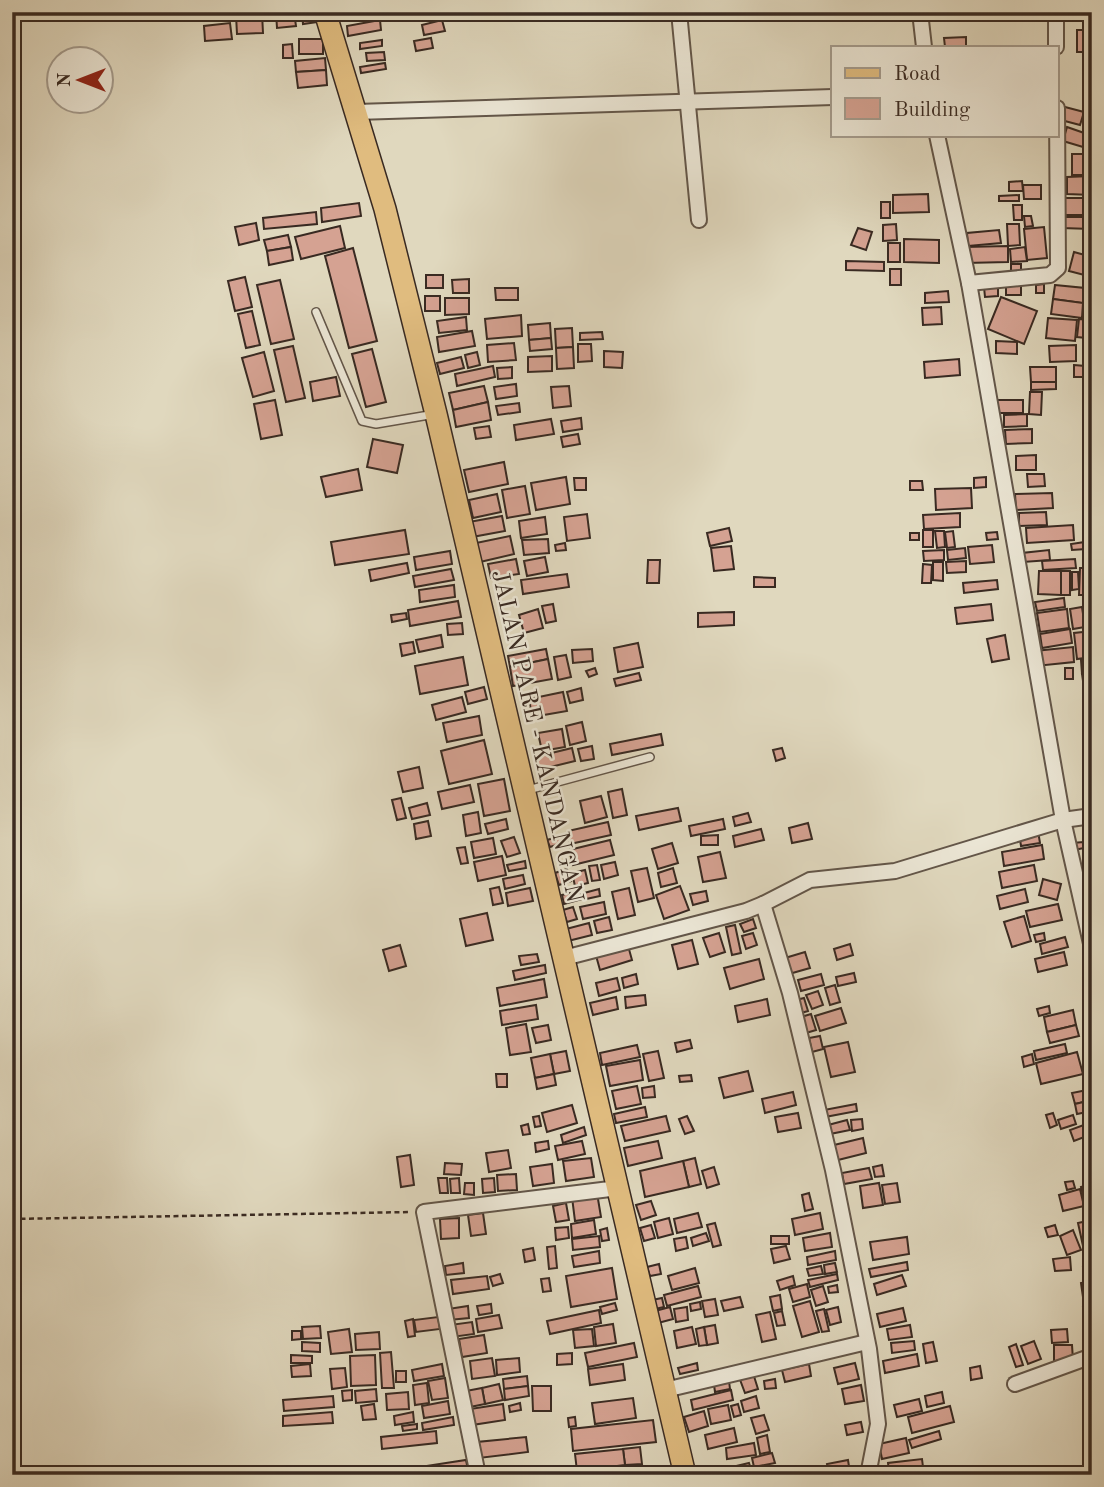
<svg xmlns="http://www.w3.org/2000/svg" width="1104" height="1487" viewBox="0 0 1104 1487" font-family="'Old Standard TT',serif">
	<rect width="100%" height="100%" fill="#e0d8be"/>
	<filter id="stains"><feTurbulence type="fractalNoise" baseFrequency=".00286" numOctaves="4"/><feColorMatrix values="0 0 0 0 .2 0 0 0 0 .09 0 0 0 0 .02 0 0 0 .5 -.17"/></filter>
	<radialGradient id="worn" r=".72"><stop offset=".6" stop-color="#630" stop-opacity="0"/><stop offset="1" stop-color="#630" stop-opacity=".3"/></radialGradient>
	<g fill="#d5a292" stroke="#392a22" stroke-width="2">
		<polygon points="276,12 294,12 296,26 277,28"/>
		<polygon points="302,12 317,12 318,22 303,24"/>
		<polygon points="440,12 440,16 419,20 418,14"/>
		<polygon points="450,12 470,12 470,16 450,17"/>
		<polygon points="930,12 959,12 959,14 930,15"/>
		<polygon points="1068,12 1092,12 1092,18 1068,17"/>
		<polygon points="262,13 263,33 237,34 236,15"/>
		<polygon points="274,14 274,20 266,21 265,15"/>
		<polygon points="380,20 381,30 348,36 347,26"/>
		<polygon points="442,20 445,31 424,35 422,25"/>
		<polygon points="230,23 232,39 205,41 204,26"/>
		<rect x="1077" y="30" width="11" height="22"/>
		<polygon points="966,37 966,46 945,47 944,38"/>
		<polygon points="431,38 433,48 416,51 414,41"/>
		<rect x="299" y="39" width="24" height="15"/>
		<polygon points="382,40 382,46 360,49 360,43"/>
		<polygon points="292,44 293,58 283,58 283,45"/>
		<polygon points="384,52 385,60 367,61 366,53"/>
		<polygon points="325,58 326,70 296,72 295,61"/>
		<polygon points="385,63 386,69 361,73 360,67"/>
		<polygon points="1089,65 1092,66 1092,80 1086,78"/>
		<polygon points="326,70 327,85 298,88 296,72"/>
		<polygon points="1065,107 1084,112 1080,125 1061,120"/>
		<polygon points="1067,127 1087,134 1083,147 1063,141"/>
		<rect x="1072" y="154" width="16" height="21"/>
		<polygon points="1092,176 1092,195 1067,194 1067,177"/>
		<polygon points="1022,181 1023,191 1009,191 1009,182"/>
		<polygon points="1023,185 1041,185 1041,199 1024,199"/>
		<polygon points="928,194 929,212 893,213 893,195"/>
		<polygon points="1019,195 1019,201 999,201 999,196"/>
		<rect x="1063" y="198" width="29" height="17"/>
		<rect x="881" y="202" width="9" height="16"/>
		<polygon points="359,203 361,216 322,222 321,208"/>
		<polygon points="1013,205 1022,205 1022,220 1014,220"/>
		<polygon points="316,212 317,224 264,229 263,218"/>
		<polygon points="1024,216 1031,216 1033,226 1025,227"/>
		<polygon points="1062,217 1091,217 1091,229 1062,228"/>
		<polygon points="256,223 259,240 239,245 235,227"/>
		<polygon points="896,224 897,240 883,241 883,225"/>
		<polygon points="1007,224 1019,224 1020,245 1008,246"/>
		<polygon points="340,226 345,248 301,259 295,237"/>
		<polygon points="1044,227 1047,258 1027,260 1024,229"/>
		<polygon points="858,228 872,232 866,250 851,245"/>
		<polygon points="999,230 1001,243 968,246 967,233"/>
		<polygon points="288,235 291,247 267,251 264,240"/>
		<polygon points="904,239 939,240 939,263 904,262"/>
		<rect x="888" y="243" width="12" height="19"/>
		<polygon points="1008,246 1008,262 965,263 964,247"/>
		<polygon points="291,247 293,260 269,265 267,251"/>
		<polygon points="1025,247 1027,261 1011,262 1010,249"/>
		<polygon points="353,248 377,341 349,348 325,256"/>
		<polygon points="1074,252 1092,257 1092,277 1069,271"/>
		<polygon points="846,261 884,262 884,271 846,270"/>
		<rect x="1011" y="264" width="10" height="10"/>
		<rect x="890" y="269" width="11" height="16"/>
		<rect x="426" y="275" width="17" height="13"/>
		<polygon points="245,277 252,307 235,311 228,281"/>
		<polygon points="469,279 469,293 453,293 452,280"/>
		<polygon points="280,280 294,339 271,344 257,285"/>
		<polygon points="1044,284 1044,293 1036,293 1036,285"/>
		<rect x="1006" y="285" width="15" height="10"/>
		<polygon points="1055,285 1085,288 1083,303 1053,299"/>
		<polygon points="998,286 998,296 985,297 984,287"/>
		<polygon points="495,288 518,288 518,300 496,300"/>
		<polygon points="948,291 949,302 925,303 925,293"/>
		<rect x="425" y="296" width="15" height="15"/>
		<polygon points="1001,297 1037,311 1024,344 988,329"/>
		<polygon points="445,298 469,298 469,314 445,315"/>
		<polygon points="1053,299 1083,303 1082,318 1051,314"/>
		<polygon points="941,307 942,324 923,325 922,308"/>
		<polygon points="252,311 260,345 246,348 238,314"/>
		<polygon points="521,315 522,336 487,339 485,319"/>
		<polygon points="466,317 467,330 439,333 437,321"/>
		<polygon points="1048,318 1077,320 1075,341 1046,338"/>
		<polygon points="1079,319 1088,320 1086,338 1077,337"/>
		<polygon points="1088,320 1092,320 1092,339 1086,338"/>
		<polygon points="550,323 551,338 529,340 528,325"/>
		<polygon points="572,328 573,347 556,348 555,329"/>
		<polygon points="472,331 475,346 439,352 437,337"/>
		<polygon points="602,332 603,339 580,340 580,333"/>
		<polygon points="551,338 552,349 530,351 529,340"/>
		<polygon points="996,341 1017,342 1017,354 996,353"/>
		<polygon points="514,343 516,360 488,362 487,345"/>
		<polygon points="578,344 591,344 592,361 578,362"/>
		<polygon points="1076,345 1076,361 1050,362 1049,346"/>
		<polygon points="293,346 305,398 286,402 274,350"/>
		<polygon points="573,347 574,368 557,369 556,348"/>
		<polygon points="372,349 386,402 366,407 352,354"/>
		<polygon points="604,351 623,352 622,368 604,367"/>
		<polygon points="264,352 274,391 253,397 242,358"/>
		<polygon points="477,352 480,365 468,368 465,355"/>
		<polygon points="552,356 552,371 528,372 528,357"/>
		<polygon points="461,357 464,368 440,374 437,363"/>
		<polygon points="959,359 960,375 925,378 924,362"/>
		<polygon points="1074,365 1085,366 1084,377 1074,377"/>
		<polygon points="493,366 495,377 457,386 455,374"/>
		<polygon points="512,367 512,378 498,379 497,368"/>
		<polygon points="1030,367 1056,367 1056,382 1031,382"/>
		<polygon points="336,377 340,396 313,401 310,382"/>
		<polygon points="1031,382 1056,382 1056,389 1031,390"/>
		<polygon points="516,384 517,396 496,399 494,387"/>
		<polygon points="484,386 488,402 453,410 449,393"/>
		<polygon points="569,386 571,406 553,408 551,387"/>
		<polygon points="1030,392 1042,392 1041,415 1029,414"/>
		<polygon points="275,400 282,435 261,439 254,404"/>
		<rect x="995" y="400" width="28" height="13"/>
		<polygon points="488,402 491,420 456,427 453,410"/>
		<polygon points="519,403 520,412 498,415 496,406"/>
		<polygon points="1027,414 1027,426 1004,427 1004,415"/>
		<polygon points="581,418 582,429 563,432 561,421"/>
		<polygon points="551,419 554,434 516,440 514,425"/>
		<polygon points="489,426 491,437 476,439 474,428"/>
		<polygon points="1032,429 1032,443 1006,444 1005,430"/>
		<polygon points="578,434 580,444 563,447 561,437"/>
		<polygon points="373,439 403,445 397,473 367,467"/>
		<polygon points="1036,455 1036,470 1016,470 1016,456"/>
		<polygon points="504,462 508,484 469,492 464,470"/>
		<polygon points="358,469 362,490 326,497 321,477"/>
		<polygon points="1027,474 1044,474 1045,486 1028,487"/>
		<polygon points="566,477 570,504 536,510 531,483"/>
		<polygon points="986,477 986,487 974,488 974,478"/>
		<polygon points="574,478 586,478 586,490 575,490"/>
		<polygon points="910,481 922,481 923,490 910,490"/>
		<polygon points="525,486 530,514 507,518 502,490"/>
		<polygon points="971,488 972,508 936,510 935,489"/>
		<polygon points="1052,493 1053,508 1016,510 1015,494"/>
		<polygon points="497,494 501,512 473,518 469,500"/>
		<polygon points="1046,512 1047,525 1019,526 1019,513"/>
		<polygon points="960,513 960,527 924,529 923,515"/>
		<polygon points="587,514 590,538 567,541 564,517"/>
		<polygon points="502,516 505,531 472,537 469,522"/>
		<polygon points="545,517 547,534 521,538 519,521"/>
		<polygon points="1073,525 1074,540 1027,543 1026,528"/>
		<polygon points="729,528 732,541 710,546 707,533"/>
		<polygon points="405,530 409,554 335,565 331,542"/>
		<rect x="923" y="530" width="10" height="17"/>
		<polygon points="935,531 944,531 945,547 937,548"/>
		<polygon points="953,531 955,547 947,548 945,532"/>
		<polygon points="997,532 998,539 987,540 986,533"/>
		<rect x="910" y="533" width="9" height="7"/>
		<polygon points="510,536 514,554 480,562 476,543"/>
		<polygon points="548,539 549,553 524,555 522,540"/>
		<polygon points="1085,542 1086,549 1072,550 1071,544"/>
		<polygon points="565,543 566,550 556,551 555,545"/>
		<polygon points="992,545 994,562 970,564 968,547"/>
		<polygon points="731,546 734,569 714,571 711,548"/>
		<polygon points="965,548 966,558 948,560 947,550"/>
		<polygon points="944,550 944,560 924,561 923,551"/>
		<polygon points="1049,550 1050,560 1023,562 1022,553"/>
		<polygon points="450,551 452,564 416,570 414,557"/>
		<polygon points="545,557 548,572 527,576 524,561"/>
		<polygon points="516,559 519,574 491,578 488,564"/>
		<polygon points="1075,559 1076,568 1043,570 1042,561"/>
		<polygon points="648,560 660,560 659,583 647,583"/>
		<polygon points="966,561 966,572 947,573 946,562"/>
		<polygon points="933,562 943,562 943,581 933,580"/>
		<polygon points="407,563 409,573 371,581 369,570"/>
		<polygon points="923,564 932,565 931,583 922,583"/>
		<polygon points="1080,568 1087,568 1086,595 1079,595"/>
		<polygon points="451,569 454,580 415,587 413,576"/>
		<polygon points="1039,571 1061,571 1061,595 1038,594"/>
		<rect x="1061" y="571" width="9" height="24"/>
		<polygon points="1072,572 1078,572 1079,589 1072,590"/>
		<polygon points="567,574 569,587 523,594 521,580"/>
		<polygon points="754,577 775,578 775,587 754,587"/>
		<polygon points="997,580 998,589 964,593 963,583"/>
		<polygon points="454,585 455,597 420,602 419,590"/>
		<polygon points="1064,598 1065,607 1037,611 1035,602"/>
		<polygon points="458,601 461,617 410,626 408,610"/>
		<polygon points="553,604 556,621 546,623 542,606"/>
		<polygon points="991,604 993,620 957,624 955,608"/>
		<polygon points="1082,607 1085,627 1073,629 1070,609"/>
		<polygon points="538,609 543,628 524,633 519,615"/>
		<polygon points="1067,609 1069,628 1040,632 1037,613"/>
		<polygon points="734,612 734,625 698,627 698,613"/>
		<polygon points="406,613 407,619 392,622 391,615"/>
		<polygon points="462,623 463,634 448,635 447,624"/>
		<polygon points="1070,629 1072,643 1042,648 1040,634"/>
		<polygon points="1092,631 1092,657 1077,659 1074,633"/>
		<polygon points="441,635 443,647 419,652 416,640"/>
		<polygon points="1005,635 1009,659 992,662 987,639"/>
		<polygon points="413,642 415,653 402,656 400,644"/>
		<polygon points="638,643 643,667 618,672 614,648"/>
		<polygon points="1073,647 1074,662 1036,666 1035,651"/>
		<polygon points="546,649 548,659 510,667 508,656"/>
		<polygon points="592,649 593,661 573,663 572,650"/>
		<polygon points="566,655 571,677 558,680 554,657"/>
		<polygon points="463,657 468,685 420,694 415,666"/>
		<polygon points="548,659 552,679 513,686 510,667"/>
		<polygon points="1092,659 1092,673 1082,674 1081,660"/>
		<polygon points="595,668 597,674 589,677 586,671"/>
		<rect x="1065" y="668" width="8" height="11"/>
		<polygon points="639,673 641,680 616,686 614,679"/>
		<polygon points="1092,673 1092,687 1084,688 1082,674"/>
		<polygon points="484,687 487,699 468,704 465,692"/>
		<polygon points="581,688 583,700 570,703 567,692"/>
		<polygon points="563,692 567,711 532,717 529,699"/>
		<polygon points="462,697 466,712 436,720 432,705"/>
		<polygon points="479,716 482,735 447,742 443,723"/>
		<polygon points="582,722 586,741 570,745 566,726"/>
		<polygon points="562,729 565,747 542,751 538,733"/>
		<polygon points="661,734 663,745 612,755 610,744"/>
		<polygon points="484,740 492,774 449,784 441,751"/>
		<polygon points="592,746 594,759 581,761 578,749"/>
		<polygon points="572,748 575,761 538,770 535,757"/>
		<polygon points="782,748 785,758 776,761 773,750"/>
		<polygon points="419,767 423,788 403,792 398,772"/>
		<polygon points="504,779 510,811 484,816 478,784"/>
		<polygon points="470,785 474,802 442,809 438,792"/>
		<polygon points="622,789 627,815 613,818 608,792"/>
		<polygon points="601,796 607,817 585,823 580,801"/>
		<polygon points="401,798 406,818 397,820 392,800"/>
		<polygon points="427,803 430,815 412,819 409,808"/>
		<polygon points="678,808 681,821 639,830 636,816"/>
		<polygon points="478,812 481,833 466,836 463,815"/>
		<polygon points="748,813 751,822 735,826 733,817"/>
		<polygon points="506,819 508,829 488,834 485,824"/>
		<polygon points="723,819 725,829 691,836 689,826"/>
		<polygon points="428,821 431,836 416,839 414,824"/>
		<polygon points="608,822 611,835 570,844 568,831"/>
		<polygon points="808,823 812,839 792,843 789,828"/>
		<polygon points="761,829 764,840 735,847 733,836"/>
		<polygon points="1092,830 1092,846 1087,846 1085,831"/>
		<polygon points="1038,831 1040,843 1021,846 1019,833"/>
		<polygon points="718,835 718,845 701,845 701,836"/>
		<polygon points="561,836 563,843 550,847 547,840"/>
		<polygon points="514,837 520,853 507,857 501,841"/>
		<polygon points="493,838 496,854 474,858 471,842"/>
		<polygon points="610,840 614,855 573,865 569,850"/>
		<polygon points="1083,842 1084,848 1074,850 1073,843"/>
		<polygon points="672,843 678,863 658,869 652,849"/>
		<polygon points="1042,845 1044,859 1004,866 1002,852"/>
		<polygon points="465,847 468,863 461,864 457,848"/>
		<polygon points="720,852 726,878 703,882 698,857"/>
		<polygon points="502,856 506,875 478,881 474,862"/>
		<polygon points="525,861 526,868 509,871 507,865"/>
		<polygon points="615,862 618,875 604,879 601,865"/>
		<polygon points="597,865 600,880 592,881 589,866"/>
		<polygon points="1034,865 1037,881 1002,888 999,872"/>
		<polygon points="647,868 654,898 638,902 631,871"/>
		<polygon points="673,868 677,883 661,887 658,873"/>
		<polygon points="567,869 571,881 559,885 555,873"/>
		<polygon points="585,870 588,883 575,886 572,873"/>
		<polygon points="523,875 525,884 505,889 503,879"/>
		<polygon points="1043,879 1061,884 1057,900 1039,895"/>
		<polygon points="680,886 689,910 664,919 656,895"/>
		<polygon points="499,887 503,903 493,905 490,889"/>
		<polygon points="530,888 533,901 508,906 506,893"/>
		<polygon points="629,888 635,915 618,919 612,892"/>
		<polygon points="599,889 600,896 586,899 584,893"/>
		<polygon points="1025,889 1028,902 1000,909 997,896"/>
		<polygon points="580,890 582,899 564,904 562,895"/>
		<polygon points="706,891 708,901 693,905 690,894"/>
		<polygon points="604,902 606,914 583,919 580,907"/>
		<polygon points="1058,904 1062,920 1030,927 1026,911"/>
		<polygon points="573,907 577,919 567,922 563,910"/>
		<polygon points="487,913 493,940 466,946 460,919"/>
		<polygon points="1024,916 1031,941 1012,947 1004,922"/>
		<polygon points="609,917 612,930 597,933 594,921"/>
		<polygon points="753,919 756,928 744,932 740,924"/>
		<polygon points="589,923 592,935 568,941 566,929"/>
		<polygon points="735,925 741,953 732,955 726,927"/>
		<polygon points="719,933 725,952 710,957 703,938"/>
		<polygon points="753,933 757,945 746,949 742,936"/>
		<polygon points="1044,933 1045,940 1036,942 1034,935"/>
		<polygon points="1065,937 1068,947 1042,954 1040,944"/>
		<polygon points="692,940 698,964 678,969 672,945"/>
		<polygon points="627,942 632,960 600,970 595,952"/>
		<polygon points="850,944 853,955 837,960 834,949"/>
		<polygon points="400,945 406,966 389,971 383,950"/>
		<polygon points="805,952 810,968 789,974 785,958"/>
		<polygon points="1064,952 1067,965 1038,972 1035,959"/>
		<polygon points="537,954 539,962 521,965 519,956"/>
		<polygon points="759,959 764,979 730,989 724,968"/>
		<polygon points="545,965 546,973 515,980 513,971"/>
		<polygon points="854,973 856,982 838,986 836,977"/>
		<polygon points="636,974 638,984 624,988 622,978"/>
		<polygon points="821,974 824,985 801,991 798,980"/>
		<polygon points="617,978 620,990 599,996 596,983"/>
		<polygon points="544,979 547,997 500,1006 497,988"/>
		<polygon points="835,985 840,1002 830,1005 825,988"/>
		<polygon points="818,991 823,1005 812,1009 806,995"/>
		<polygon points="645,995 646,1005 626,1008 625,997"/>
		<polygon points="616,997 618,1009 593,1015 590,1003"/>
		<polygon points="804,998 808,1011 801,1013 796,1000"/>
		<polygon points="767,999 770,1015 738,1022 735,1006"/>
		<polygon points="536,1005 538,1019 502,1025 500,1011"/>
		<polygon points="1049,1006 1050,1013 1039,1016 1037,1009"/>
		<polygon points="841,1008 846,1023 820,1031 815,1016"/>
		<polygon points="1073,1010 1076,1025 1047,1032 1044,1017"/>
		<polygon points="811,1014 816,1030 806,1033 801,1017"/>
		<polygon points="526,1024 531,1052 510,1055 506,1028"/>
		<polygon points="548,1025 551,1040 536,1043 532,1028"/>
		<polygon points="1076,1025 1079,1036 1050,1043 1047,1032"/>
		<polygon points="820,1036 823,1049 812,1052 809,1038"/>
		<polygon points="690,1040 692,1048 677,1052 675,1043"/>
		<polygon points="848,1042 855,1072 831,1077 824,1047"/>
		<polygon points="1065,1044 1067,1053 1036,1060 1034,1051"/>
		<polygon points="637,1045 640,1057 602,1065 600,1053"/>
		<polygon points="566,1051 570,1071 554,1074 550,1054"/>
		<polygon points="658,1051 664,1078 649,1081 643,1054"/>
		<polygon points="1077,1052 1083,1074 1041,1084 1036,1063"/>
		<polygon points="550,1054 554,1074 535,1078 531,1058"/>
		<polygon points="1032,1054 1034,1064 1024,1067 1022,1057"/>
		<polygon points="640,1060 643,1080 610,1086 606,1066"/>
		<polygon points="748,1071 753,1091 724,1098 719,1078"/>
		<polygon points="496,1074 507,1074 507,1087 497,1087"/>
		<polygon points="554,1074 556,1085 537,1089 535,1078"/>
		<polygon points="691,1075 692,1081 680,1082 679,1076"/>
		<polygon points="637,1086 641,1104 616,1109 612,1091"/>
		<polygon points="654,1086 655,1097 643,1098 642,1088"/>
		<polygon points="1092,1089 1092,1100 1075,1104 1072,1093"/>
		<polygon points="793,1092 796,1105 765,1113 762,1099"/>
		<polygon points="1092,1100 1092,1111 1077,1114 1075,1104"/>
		<polygon points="856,1104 857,1111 825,1117 824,1110"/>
		<polygon points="572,1105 577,1123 547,1132 542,1113"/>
		<polygon points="645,1107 647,1117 616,1123 614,1114"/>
		<polygon points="798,1113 801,1128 778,1132 775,1117"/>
		<polygon points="1053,1113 1057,1125 1050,1128 1046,1115"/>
		<polygon points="1073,1115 1076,1124 1061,1129 1058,1120"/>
		<polygon points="539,1116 541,1126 535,1127 533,1117"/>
		<polygon points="666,1116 670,1131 625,1141 621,1126"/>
		<polygon points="687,1116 694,1131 685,1134 679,1119"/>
		<polygon points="862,1119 863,1129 852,1131 851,1120"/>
		<polygon points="847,1120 850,1130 830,1134 828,1125"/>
		<polygon points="1092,1122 1092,1134 1074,1141 1070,1130"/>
		<polygon points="528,1124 530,1134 523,1135 521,1126"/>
		<polygon points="584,1127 586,1135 563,1143 561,1135"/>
		<polygon points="863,1138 866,1153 838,1160 834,1145"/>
		<polygon points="548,1141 549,1149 536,1152 535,1143"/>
		<polygon points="582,1141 585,1154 558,1160 555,1146"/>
		<polygon points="658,1141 662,1158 628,1166 624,1148"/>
		<polygon points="508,1150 511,1168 489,1172 486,1153"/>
		<polygon points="410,1155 414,1185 401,1187 397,1157"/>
		<polygon points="591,1158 594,1177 566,1181 563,1161"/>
		<polygon points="695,1158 701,1184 689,1187 683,1161"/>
		<polygon points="683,1161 689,1187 645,1197 640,1171"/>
		<polygon points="445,1163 462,1164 461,1175 444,1174"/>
		<polygon points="552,1164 554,1183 533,1186 530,1167"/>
		<polygon points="882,1165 884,1176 875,1177 873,1167"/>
		<polygon points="714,1167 719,1184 707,1188 702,1171"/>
		<polygon points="869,1168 872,1179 844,1184 842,1173"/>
		<polygon points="1092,1168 1092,1182 1088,1182 1085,1170"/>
		<polygon points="516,1174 517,1190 498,1191 497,1175"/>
		<polygon points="438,1178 447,1178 448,1193 440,1193"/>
		<polygon points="459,1178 460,1193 451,1193 450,1179"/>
		<polygon points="494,1178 495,1192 483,1193 482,1179"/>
		<polygon points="1073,1181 1075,1188 1067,1190 1065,1182"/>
		<polygon points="465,1183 474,1183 474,1195 464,1194"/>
		<polygon points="879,1183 883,1205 863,1208 860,1186"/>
		<polygon points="897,1183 900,1202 885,1204 882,1185"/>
		<polygon points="1092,1184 1092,1193 1083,1195 1081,1187"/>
		<polygon points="1080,1189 1084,1206 1063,1211 1059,1195"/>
		<polygon points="597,1193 601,1217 575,1221 572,1197"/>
		<polygon points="809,1193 813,1209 805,1211 802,1195"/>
		<polygon points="1092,1195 1092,1204 1086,1206 1084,1197"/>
		<polygon points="651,1201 656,1215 641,1220 636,1205"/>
		<polygon points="566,1203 569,1220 556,1222 553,1206"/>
		<polygon points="1092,1211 1092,1244 1083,1246 1078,1223 1087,1221 1084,1213"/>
		<polygon points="483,1213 486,1234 471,1236 468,1215"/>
		<polygon points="698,1213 702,1227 677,1233 674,1219"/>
		<polygon points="820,1213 823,1229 795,1235 792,1219"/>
		<polygon points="459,1218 459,1238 441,1239 440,1219"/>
		<polygon points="669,1218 673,1234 658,1238 654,1222"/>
		<polygon points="594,1220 596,1234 572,1238 571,1224"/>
		<polygon points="715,1223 721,1245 713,1247 707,1225"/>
		<polygon points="651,1225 655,1238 644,1241 640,1228"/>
		<polygon points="1055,1225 1058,1235 1048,1237 1045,1228"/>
		<polygon points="568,1227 569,1238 556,1240 555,1228"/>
		<polygon points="607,1228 609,1240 602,1241 600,1230"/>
		<polygon points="1073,1230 1081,1250 1067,1255 1060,1236"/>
		<polygon points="706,1233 709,1241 693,1246 691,1238"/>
		<polygon points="830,1233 832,1247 805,1251 803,1238"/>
		<polygon points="599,1236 600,1247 573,1250 572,1239"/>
		<rect x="771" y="1236" width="18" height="8"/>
		<polygon points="686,1237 688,1248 676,1251 674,1239"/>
		<polygon points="907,1237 909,1254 873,1260 870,1242"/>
		<polygon points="555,1246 557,1268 549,1269 547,1247"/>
		<polygon points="786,1246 790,1259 774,1263 771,1249"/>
		<polygon points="533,1248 535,1260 525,1262 523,1250"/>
		<polygon points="599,1251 600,1263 574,1267 572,1256"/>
		<polygon points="835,1251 836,1260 808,1265 807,1257"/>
		<polygon points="1070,1257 1071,1270 1055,1271 1053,1259"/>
		<polygon points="907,1262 908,1270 871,1277 869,1269"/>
		<polygon points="463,1263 464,1273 446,1275 445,1266"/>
		<polygon points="835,1263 837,1272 825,1274 824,1265"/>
		<polygon points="659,1264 661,1274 650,1276 647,1267"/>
		<polygon points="821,1266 823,1274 809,1276 807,1269"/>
		<polygon points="1092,1266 1092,1276 1084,1277 1083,1267"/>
		<polygon points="612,1268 617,1299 571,1307 566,1276"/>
		<polygon points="695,1268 699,1283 672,1290 668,1276"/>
		<polygon points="500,1274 503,1283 493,1286 490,1277"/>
		<polygon points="837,1274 838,1280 810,1287 808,1280"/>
		<polygon points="902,1275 906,1286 877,1295 874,1284"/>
		<polygon points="487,1276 489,1289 453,1294 451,1280"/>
		<polygon points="793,1276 795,1285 780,1290 777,1281"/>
		<polygon points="549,1278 551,1291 543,1292 541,1279"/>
		<polygon points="1092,1281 1092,1295 1083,1297 1081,1283"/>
		<polygon points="807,1284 810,1297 793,1302 789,1289"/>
		<polygon points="837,1285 838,1292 829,1293 828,1287"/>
		<polygon points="698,1286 701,1297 667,1306 664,1295"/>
		<polygon points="823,1286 828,1302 816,1306 811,1290"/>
		<polygon points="780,1295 782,1309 773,1311 770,1297"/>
		<polygon points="740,1297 743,1307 724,1311 721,1301"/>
		<polygon points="662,1298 664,1307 655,1309 652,1300"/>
		<polygon points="715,1299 718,1315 705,1317 702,1301"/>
		<polygon points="810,1301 819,1332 802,1337 793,1306"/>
		<polygon points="700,1302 701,1309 691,1311 690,1304"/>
		<polygon points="615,1303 617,1310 602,1314 600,1307"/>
		<polygon points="491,1304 492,1313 479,1315 477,1306"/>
		<polygon points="468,1306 469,1318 449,1320 448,1309"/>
		<polygon points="1092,1306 1092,1330 1086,1331 1083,1307"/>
		<polygon points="670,1307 673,1319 658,1323 655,1311"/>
		<polygon points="687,1307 688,1320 676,1322 674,1309"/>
		<polygon points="838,1307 841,1322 830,1325 826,1310"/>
		<polygon points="903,1308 906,1321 880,1327 877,1314"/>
		<polygon points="824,1309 829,1331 822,1332 816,1311"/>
		<polygon points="599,1310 601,1323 550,1334 547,1321"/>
		<polygon points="782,1311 785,1325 777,1326 774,1313"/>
		<polygon points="770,1312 776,1339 762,1342 756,1315"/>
		<polygon points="499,1315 502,1328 478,1332 476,1319"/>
		<polygon points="438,1317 440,1329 416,1332 414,1320"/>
		<polygon points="413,1319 415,1336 408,1337 405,1321"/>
		<polygon points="472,1322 474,1334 452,1337 450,1325"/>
		<polygon points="613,1324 616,1343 596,1346 594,1327"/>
		<polygon points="715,1325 718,1343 707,1345 704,1327"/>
		<polygon points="910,1325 912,1337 889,1340 887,1329"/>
		<polygon points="320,1326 321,1338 303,1339 302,1327"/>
		<polygon points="692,1327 696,1344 677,1348 674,1331"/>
		<polygon points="704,1327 707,1345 699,1346 696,1329"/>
		<polygon points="349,1329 352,1352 331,1354 328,1332"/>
		<polygon points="592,1329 594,1346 575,1348 573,1330"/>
		<polygon points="1067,1329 1068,1342 1052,1343 1051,1330"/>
		<polygon points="292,1331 301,1331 301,1339 292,1340"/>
		<polygon points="379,1332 380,1349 356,1350 355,1334"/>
		<polygon points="484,1335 487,1353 462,1357 459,1339"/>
		<polygon points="914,1341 915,1350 892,1353 891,1343"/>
		<polygon points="1034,1341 1041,1359 1028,1364 1021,1346"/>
		<polygon points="302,1342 320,1343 320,1352 302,1351"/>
		<polygon points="933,1342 937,1361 926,1363 923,1344"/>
		<polygon points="634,1343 637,1357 588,1367 585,1353"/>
		<polygon points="1016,1344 1023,1365 1016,1367 1009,1347"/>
		<polygon points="1054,1345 1072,1345 1073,1360 1054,1361"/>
		<polygon points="391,1352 394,1388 382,1388 380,1353"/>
		<polygon points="572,1353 572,1364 557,1365 557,1354"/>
		<polygon points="917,1354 919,1366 885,1373 883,1361"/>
		<polygon points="291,1355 312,1356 312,1363 291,1363"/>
		<polygon points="375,1355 376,1385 351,1386 350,1356"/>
		<polygon points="492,1358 495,1376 472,1379 470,1361"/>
		<polygon points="519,1358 520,1372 497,1375 496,1360"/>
		<polygon points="697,1363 698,1370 680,1374 678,1368"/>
		<polygon points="855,1363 859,1379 838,1384 834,1368"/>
		<polygon points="310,1364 311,1376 292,1377 291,1366"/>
		<polygon points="442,1364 444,1376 414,1381 412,1370"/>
		<polygon points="623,1364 625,1380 590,1385 588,1369"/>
		<polygon points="809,1364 811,1376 785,1382 782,1370"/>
		<polygon points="980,1366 982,1378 971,1380 970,1368"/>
		<polygon points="1092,1366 1092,1387 1089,1387 1087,1367"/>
		<polygon points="345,1368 347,1387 332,1389 330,1369"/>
		<rect x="396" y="1371" width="10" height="11"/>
		<polygon points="753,1373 758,1389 745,1393 739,1377"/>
		<polygon points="527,1376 528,1386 504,1389 503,1379"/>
		<polygon points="445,1378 448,1398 432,1400 428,1381"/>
		<polygon points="775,1379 776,1388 765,1389 764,1381"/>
		<polygon points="729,1381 730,1389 715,1392 714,1385"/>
		<polygon points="427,1383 429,1403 415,1405 413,1385"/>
		<polygon points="499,1384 503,1400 485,1404 482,1388"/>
		<polygon points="861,1385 864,1401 845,1404 842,1389"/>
		<polygon points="528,1386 529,1396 505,1400 504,1389"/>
		<polygon points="532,1386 551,1386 551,1411 533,1411"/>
		<polygon points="482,1388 485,1404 470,1407 466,1391"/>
		<polygon points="376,1389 377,1401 356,1403 355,1391"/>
		<polygon points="352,1390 352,1400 343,1401 342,1391"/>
		<polygon points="731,1390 733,1400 693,1410 691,1400"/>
		<polygon points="408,1392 409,1409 387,1410 386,1394"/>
		<polygon points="942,1392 944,1403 927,1407 925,1396"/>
		<polygon points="333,1396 334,1407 284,1411 283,1400"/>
		<polygon points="756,1396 759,1408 744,1412 741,1401"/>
		<polygon points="633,1398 636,1418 595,1424 592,1403"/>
		<polygon points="919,1399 922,1411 897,1417 894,1405"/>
		<polygon points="448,1401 450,1414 424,1418 422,1406"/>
		<polygon points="520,1403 521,1410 510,1412 509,1406"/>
		<polygon points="374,1404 376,1419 363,1420 361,1406"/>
		<polygon points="503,1404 505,1420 472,1425 470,1409"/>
		<polygon points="738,1404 741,1415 734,1417 731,1406"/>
		<polygon points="728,1405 731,1420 711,1424 708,1409"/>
		<polygon points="950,1406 954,1422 912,1433 908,1417"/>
		<polygon points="704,1411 708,1426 689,1432 684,1417"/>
		<polygon points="332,1412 333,1423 283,1426 283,1416"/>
		<polygon points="413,1412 414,1422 395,1425 394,1416"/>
		<polygon points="764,1415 769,1430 756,1434 751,1418"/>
		<polygon points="453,1417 454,1425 423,1430 422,1423"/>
		<polygon points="575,1417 576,1426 569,1427 568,1418"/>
		<polygon points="653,1420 656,1442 573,1451 571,1429"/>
		<polygon points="861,1422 863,1432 847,1435 845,1425"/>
		<polygon points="417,1424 417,1429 403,1431 402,1426"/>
		<polygon points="734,1428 737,1442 708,1449 705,1435"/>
		<polygon points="436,1431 437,1443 382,1449 381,1437"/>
		<polygon points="939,1431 941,1439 912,1448 909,1440"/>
		<polygon points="767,1435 770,1452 760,1454 757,1438"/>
		<polygon points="526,1437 528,1452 479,1458 477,1442"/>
		<polygon points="906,1438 909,1453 882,1459 879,1444"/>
		<polygon points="754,1443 756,1455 727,1459 726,1448"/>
		<polygon points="640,1447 642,1464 625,1465 623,1449"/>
		<polygon points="623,1449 625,1465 577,1471 575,1454"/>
		<polygon points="772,1453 775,1463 754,1467 752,1458"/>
		<polygon points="922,1459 923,1467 889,1471 888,1463"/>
		<polygon points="466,1460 469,1475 427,1475 426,1466"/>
		<polygon points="848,1460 850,1473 829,1475 827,1464"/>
		<polygon points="749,1463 752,1472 734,1475 732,1467"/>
		<polygon points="624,1469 625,1475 588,1475"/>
		<polygon points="780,1469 782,1475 765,1475 765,1472"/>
		<polygon points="729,1470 730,1475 706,1475"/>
	</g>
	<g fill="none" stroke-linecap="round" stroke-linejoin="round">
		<defs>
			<g id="lane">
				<polyline points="316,312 362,421 376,424 435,414"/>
				<polyline points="528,790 650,757"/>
			</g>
			<g id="street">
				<polyline points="679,12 699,220"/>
				<polyline points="920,12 924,47"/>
				<polyline points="1056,12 1056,47"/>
				<polyline points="356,112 833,97"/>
				<polyline points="937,135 969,283 1063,820 1092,948"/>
				<polyline points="969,283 1050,275 1058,268 1057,108"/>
				<polyline points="763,904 810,880 895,871 1063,820 1092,816"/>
				<polyline points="564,958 746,911 763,904 790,993 833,1170 869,1349 878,1424 868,1475"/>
				<polyline points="1015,1384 1092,1356"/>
				<polyline points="665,1390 867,1342"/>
				<polyline points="478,1475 424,1212 618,1188"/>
			</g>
			<polyline id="primary" points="325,12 385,209 436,414 685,1475"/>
		</defs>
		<use href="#lane" stroke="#635649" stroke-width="10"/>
		<use href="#street" stroke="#635649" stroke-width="18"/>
		<use href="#primary" stroke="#392a22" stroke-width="24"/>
		<polyline stroke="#392a22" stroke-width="2.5" stroke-dasharray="5 3.5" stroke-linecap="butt" points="12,1219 411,1212"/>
		<use href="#lane" stroke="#ebe6d5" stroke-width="7"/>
		<use href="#street" stroke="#ebe6d5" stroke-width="14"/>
		<use href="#primary" stroke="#e0bc7f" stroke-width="21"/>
	</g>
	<g text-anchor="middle" stroke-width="5" stroke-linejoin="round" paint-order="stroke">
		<g font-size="24" fill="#392a22" stroke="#ebe6d5">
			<text transform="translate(538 736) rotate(77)" y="8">JALAN PARE - KANDANGAN</text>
		</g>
	</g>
	<rect width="1104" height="1487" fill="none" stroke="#e0d8be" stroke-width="42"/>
	<rect x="14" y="14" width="1076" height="1459" fill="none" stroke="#392a22" stroke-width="3.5"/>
	<rect x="21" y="21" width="1062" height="1445" fill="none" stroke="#392a22" stroke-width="2"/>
	<rect x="831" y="46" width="228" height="91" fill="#ebe6d5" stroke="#a49b8d" stroke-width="2"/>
	<rect x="845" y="68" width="35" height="10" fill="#e0bc7f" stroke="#a49b8d" stroke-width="2"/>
	<text x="894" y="80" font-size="21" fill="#392a22">Road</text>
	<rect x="845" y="98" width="35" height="21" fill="#d5a292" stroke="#a49b8d" stroke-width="2"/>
	<text x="894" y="116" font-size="21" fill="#392a22">Building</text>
	<g transform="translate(80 80) rotate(270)"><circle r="33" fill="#ebe6d5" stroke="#a49b8d" stroke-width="2"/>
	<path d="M0-5L12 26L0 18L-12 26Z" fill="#8f2418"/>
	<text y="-10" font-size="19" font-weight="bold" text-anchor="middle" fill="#392a22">N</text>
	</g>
	<rect width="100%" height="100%" filter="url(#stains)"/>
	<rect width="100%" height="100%" fill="url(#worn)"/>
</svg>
